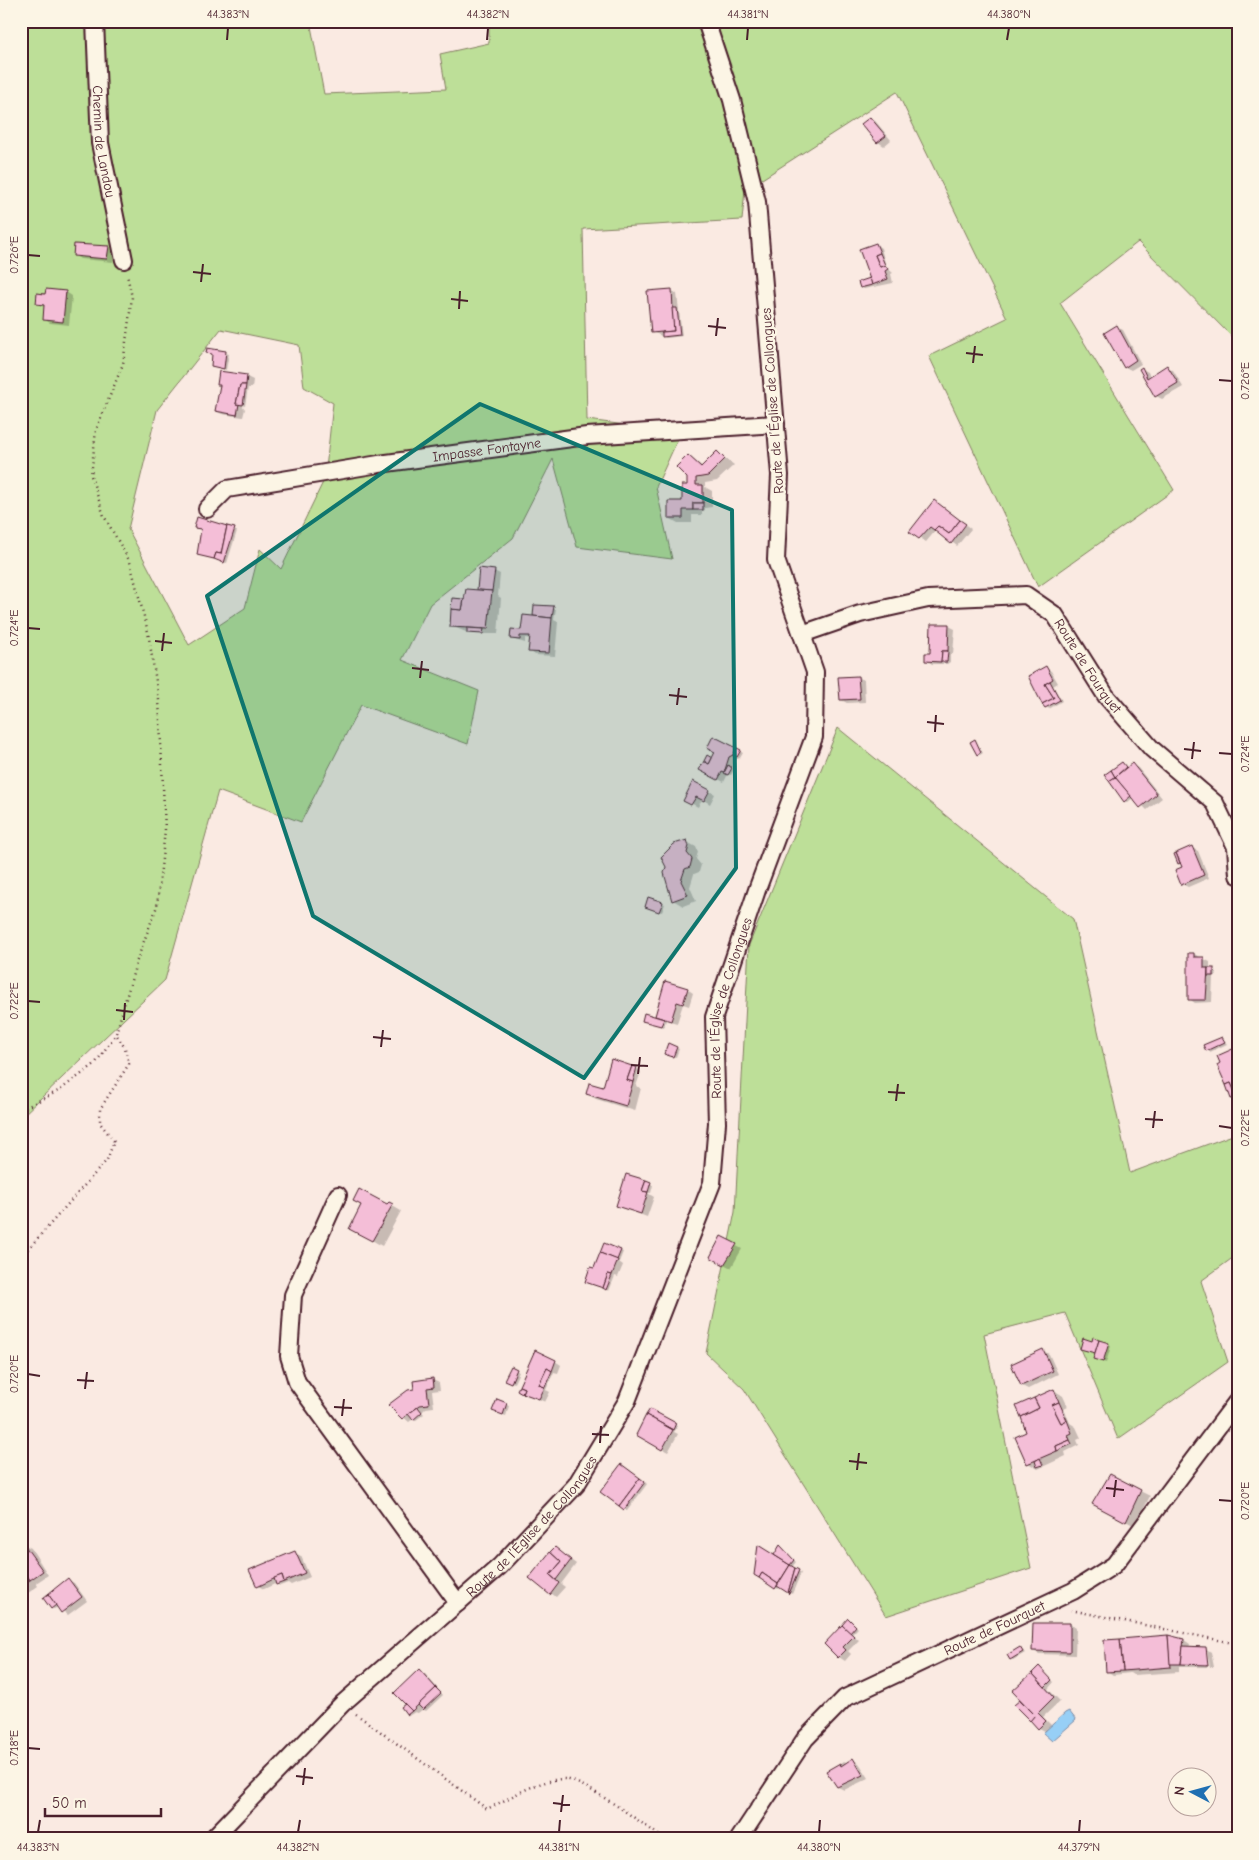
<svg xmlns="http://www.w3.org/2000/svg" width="1259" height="1860" viewBox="0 0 1259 1860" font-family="'Comic Neue',sans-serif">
	<rect width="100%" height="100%" fill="#faeae2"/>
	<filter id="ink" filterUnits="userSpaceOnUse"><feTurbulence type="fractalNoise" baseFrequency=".02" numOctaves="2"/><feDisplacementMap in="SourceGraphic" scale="10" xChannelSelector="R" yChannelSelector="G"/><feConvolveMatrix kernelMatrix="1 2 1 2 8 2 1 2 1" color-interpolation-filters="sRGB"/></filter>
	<g filter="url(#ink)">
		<g fill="#bddf98" stroke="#847f62" fill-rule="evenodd">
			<path d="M 21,21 L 310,21 L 324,94 L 446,89 L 440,54 L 489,43 L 489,21 L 1238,21 L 1238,343 L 1138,242 L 1060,303 L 1174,490 L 1038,587 L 929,356 L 1007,318 L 897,92 L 745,190 L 742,220 L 583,229 L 587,420 L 681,432 L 656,487 L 672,559 L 577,547 L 553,459 L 513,538 L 430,604 L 402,660 L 479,691 L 468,744 L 361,705 L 301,822 L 218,791 L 165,980 L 21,1117 ZM 221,329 L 299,345 L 304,387 L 333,403 L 325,478 L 281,569 L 260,549 L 245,608 L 189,645 L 128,529 L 157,410 Z"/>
			<polygon points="838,728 1073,919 1130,1173 1238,1133 1238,1254 1201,1281 1228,1362 1118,1439 1065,1313 984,1334 1031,1568 886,1616 744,1389 706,1353 735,1212 749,945"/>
		</g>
		<polygon fill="#97cff6" stroke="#7889a5" points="1069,1711 1076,1720 1052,1741 1043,1733 1065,1713"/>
		<g fill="#0003">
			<polygon points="871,118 876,122 891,140 884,146 878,142 863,124"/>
			<polygon points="875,244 881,248 886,267 893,273 891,274 893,283 864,289 861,287 872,279"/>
			<polygon points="109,248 114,251 113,262 80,259 74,255"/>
			<polygon points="671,290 677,294 682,336 666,338 652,332"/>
			<polygon points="47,291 66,292 72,296 69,325 50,323 44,319 45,307 37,304 46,295"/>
			<polygon points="1117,327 1123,330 1141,364 1131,370 1125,367"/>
			<polygon points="208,349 229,354 226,370 212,366 213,354"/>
			<polygon points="1167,367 1173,370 1183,387 1162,399 1156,396 1142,369 1148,372 1150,377"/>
			<polygon points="220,372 247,377 253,380 252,388 248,388 245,406 242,405 245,409 243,417 222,414 216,411 221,386"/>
			<polygon points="717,452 734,465 717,481 705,483 705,487 712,491 712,507 705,508 705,510 702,511 702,515 692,515 692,523 678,523 669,518 683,502 688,486 689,456 703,467"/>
			<polygon points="935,501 971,529 957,546 936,530 926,542 911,531"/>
			<polygon points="195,527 237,531 227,563 198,554 202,531"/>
			<polygon points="494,571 500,574 498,596 501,598 498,634 471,634 451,626 464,600 482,592"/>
			<polygon points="535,606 556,609 554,620 558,622 555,656 535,655 530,651 531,639 525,638 525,643 512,639 534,617"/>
			<polygon points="949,626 955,629 953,654 950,654 950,662 947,664 932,664 926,660"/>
			<polygon points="1045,667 1051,671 1058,683 1053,686 1062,701 1049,709 1043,703"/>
			<polygon points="858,677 864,680 865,702 847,703 841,700 839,678"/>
			<polygon points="714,737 743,753 740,758 735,760 732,769 734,770 731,775 728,774 724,782 706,773 708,757 713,760 717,752"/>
			<polygon points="975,741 983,753 980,755 978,754"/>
			<polygon points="1122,763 1127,768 1132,765 1138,768 1162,798 1147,810 1134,797 1128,802 1125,801 1106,776"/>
			<polygon points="694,783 715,794 710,804 702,799 698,807 685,800"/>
			<polygon points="687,842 696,847 698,852 696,859 701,865 699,872 694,874 690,887 696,901 683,906 673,900"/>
			<polygon points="1192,848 1198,851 1209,878 1188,887 1182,884 1184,867 1175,855"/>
			<polygon points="662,903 665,904 662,912 649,908"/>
			<polygon points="1194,954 1210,962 1210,969 1216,971 1217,976 1213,976 1212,1002 1195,1003 1189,999"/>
			<polygon points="687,989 693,993 689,1006 683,1004 677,1023 666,1020 664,1027 646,1021 660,1019 656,1015"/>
			<polygon points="1222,1038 1227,1044 1210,1052 1207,1050"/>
			<polygon points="677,1048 679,1049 676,1057 668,1055"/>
			<polygon points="1235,1049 1238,1051 1238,1099 1235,1100 1227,1085 1221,1064"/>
			<polygon points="612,1061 637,1069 641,1072 636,1086 641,1088 635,1111 596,1099 587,1094 604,1088"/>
			<polygon points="627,1176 653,1185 651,1193 646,1192 654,1197 647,1217 618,1206"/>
			<polygon points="389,1204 401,1211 382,1246 351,1228"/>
			<polygon points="722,1238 742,1249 731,1268 711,1257"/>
			<polygon points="621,1251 623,1252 619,1262 623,1265 618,1277 615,1276 609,1291 586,1281 594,1270"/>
			<polygon points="1109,1344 1111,1346 1106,1363 1097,1360 1096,1353 1084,1350"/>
			<polygon points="1043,1351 1049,1354 1058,1374 1028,1389 1022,1386"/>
			<polygon points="555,1361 561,1365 558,1373 554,1372 546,1390 550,1392 545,1402 530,1395"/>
			<polygon points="511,1368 519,1372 514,1383 506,1379"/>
			<polygon points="433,1380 439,1383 440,1390 432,1391 434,1407 426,1408 422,1412 424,1414 416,1420 413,1419 409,1422 390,1405"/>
			<polygon points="1054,1390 1063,1396 1068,1407 1064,1409 1070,1423 1076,1427 1081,1438 1077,1440 1079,1445 1065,1452 1066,1456 1038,1469 1028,1463 1027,1433"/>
			<polygon points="497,1401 509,1406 506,1416 496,1412"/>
			<polygon points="650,1411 678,1426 674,1432 678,1434 668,1452 637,1435"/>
			<polygon points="627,1469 647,1484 627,1511 624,1509"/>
			<polygon points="1110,1476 1150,1496 1135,1526 1103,1509"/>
			<polygon points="21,1543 31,1548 48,1575 36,1583 38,1586 21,1598"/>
			<polygon points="781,1547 796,1562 792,1567 801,1573 792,1594 780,1587 778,1589 755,1574 775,1556"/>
			<polygon points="555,1548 576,1564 561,1584 565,1587 556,1597 531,1577"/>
			<polygon points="295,1553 301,1556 310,1577 291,1585 288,1583 280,1586 277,1583 264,1589 258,1586"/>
			<polygon points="68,1580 74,1583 87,1601 68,1615 58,1607 54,1609 52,1608"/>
			<polygon points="851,1621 858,1628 852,1634 859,1640 848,1651 851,1654 845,1661 839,1657"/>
			<polygon points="1070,1624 1076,1628 1075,1655 1039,1654 1033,1651"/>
			<polygon points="1184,1640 1190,1644 1189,1648 1205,1648 1211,1652 1214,1667 1210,1667 1207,1649 1205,1649 1207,1667 1179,1667 1179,1672 1133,1675 1130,1673 1113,1675 1107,1671"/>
			<polygon points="1020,1648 1025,1653 1013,1660 1011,1659"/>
			<polygon points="1039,1668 1054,1682 1048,1689 1060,1701 1043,1717 1051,1725 1045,1731 1039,1728 1021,1701 1025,1704 1014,1691"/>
			<polygon points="419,1671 425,1674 443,1695 426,1711 423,1709 418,1713 415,1712 410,1715 403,1708 407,1704"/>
			<polygon points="853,1760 859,1763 869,1778 844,1790 838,1787 828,1771 844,1761 847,1763"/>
		</g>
		<g fill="#f4bed7" stroke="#4a1f2b">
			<polygon points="870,117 886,136 877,143 861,124"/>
			<polygon points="876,243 880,253 875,255 880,267 885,265 888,269 885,271 888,279 872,285 859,249"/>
			<polygon points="74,244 109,246 107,259 73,256"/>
			<polygon points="880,253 885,265 880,267 875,255"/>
			<polygon points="870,278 872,285 860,288 858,282"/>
			<polygon points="46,289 66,291 63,322 43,320 44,305 36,304 37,293 45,294"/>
			<polygon points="672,289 674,331 651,333 647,291"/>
			<polygon points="672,308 677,308 680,335 662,337 662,332 674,331"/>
			<polygon points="1117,325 1136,360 1124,368 1104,333"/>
			<polygon points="207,348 226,351 224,369 211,366 212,354 206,353"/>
			<polygon points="1167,365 1178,383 1155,397 1139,369 1142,367 1147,378"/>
			<polygon points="219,371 247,375 246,385 240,385 236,404 239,404 237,415 215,411 220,385 217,385"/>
			<polygon points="240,385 246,385 243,405 236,404"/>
			<polygon points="717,451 725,459 708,476 696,478 696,485 703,485 703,503 693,503 693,510 683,510 683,518 668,518 668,501 682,501 682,485 687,485 687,478 676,467 688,455 701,467"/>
			<polygon points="934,500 960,520 949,534 938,526 934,530 930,527 919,539 909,532"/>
			<rect x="693" y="503" width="10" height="7"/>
			<polygon points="197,517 227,526 221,554 216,553 214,559 197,555 201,529 194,528"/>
			<polygon points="960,520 966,524 951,544 934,530 938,526 949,534"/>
			<polygon points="227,526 235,528 224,563 214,559 216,553 221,554"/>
			<polygon points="479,568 495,570 492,591 477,590"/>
			<polygon points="466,589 492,591 488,629 450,627 451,609 462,610"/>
			<polygon points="452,598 464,599 462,610 451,609"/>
			<polygon points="534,605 554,606 552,618 533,616"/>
			<polygon points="523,615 552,618 549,653 528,652 530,636 520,636 520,640 510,639 511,629 521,630"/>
			<polygon points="931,624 949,624 948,651 942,651 941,662 925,661 925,653 930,653"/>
			<polygon points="467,628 484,629 483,634 467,633"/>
			<polygon points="942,651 948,651 947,662 941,662"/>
			<polygon points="1046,666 1053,679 1045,684 1054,698 1042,704 1028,676"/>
			<polygon points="858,676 860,699 840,700 838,677"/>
			<polygon points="1050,681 1060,700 1045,708 1042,704 1054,698 1045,684"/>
			<polygon points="713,736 737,748 733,755 729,757 724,773 722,772 718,780 699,770 704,761 709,764 715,752 707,748"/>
			<polygon points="975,739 981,752 977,755 970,742"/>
			<polygon points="737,748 741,750 737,757 733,755"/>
			<polygon points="707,755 712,758 709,764 704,761"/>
			<polygon points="1122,762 1126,767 1115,777 1111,770"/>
			<polygon points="1132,763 1157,794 1140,808 1115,777"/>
			<polygon points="728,765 732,768 728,775 724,773"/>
			<polygon points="1111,770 1115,777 1109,781 1104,775"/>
			<polygon points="1115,777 1131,796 1124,802 1109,781"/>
			<polygon points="693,781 710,790 704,801 696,797 691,805 683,801"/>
			<polygon points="687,840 689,846 687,853 692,859 690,867 685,869 681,881 688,895 672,901 664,873 666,867 661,857 674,844"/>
			<polygon points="1192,846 1204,875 1181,885 1175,870 1182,867 1176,853"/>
			<polygon points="1176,853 1180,863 1178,864 1174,854"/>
			<polygon points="648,897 663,902 659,912 645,907"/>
			<polygon points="1188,953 1194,953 1194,957 1204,957 1204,968 1208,968 1206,1000 1188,1000"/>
			<rect x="1208" y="968" width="6" height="8"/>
			<polygon points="665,981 688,988 683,1004 677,1002 671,1021 655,1016"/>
			<polygon points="644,1013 664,1019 661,1026 642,1021"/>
			<polygon points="1222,1037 1225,1042 1206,1051 1203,1045"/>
			<polygon points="668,1043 677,1047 673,1057 664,1054"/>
			<polygon points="1235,1048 1238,1053 1236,1059 1238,1064 1237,1097 1231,1083 1226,1085 1217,1065 1220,1063 1217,1056"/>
			<polygon points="611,1059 632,1066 627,1080 633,1082 626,1106 586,1094 589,1083 603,1087"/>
			<polygon points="632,1066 637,1067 633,1082 627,1080"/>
			<polygon points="1231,1083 1237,1097 1231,1099 1226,1085"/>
			<polygon points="626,1174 646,1180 642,1191 648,1192 641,1214 616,1206"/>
			<polygon points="646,1180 651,1182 648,1192 642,1191"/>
			<polygon points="359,1189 387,1204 389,1202 393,1204 372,1241 349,1229 361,1205 353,1201"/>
			<polygon points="721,1236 737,1244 724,1265 710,1257"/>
			<polygon points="604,1243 621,1250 617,1260 600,1253"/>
			<polygon points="600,1253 618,1260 612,1275 608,1274 603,1288 585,1282 590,1267 594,1268"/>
			<polygon points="608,1274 612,1275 606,1290 603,1288"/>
			<polygon points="1093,1337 1099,1340 1095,1353 1080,1349 1083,1338 1092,1341"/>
			<polygon points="1099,1340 1109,1343 1103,1362 1093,1359"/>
			<polygon points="1043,1349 1053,1371 1021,1386 1011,1364"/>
			<polygon points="535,1350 556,1360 552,1371 547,1368 539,1385 545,1387 539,1399 522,1393 524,1388 519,1386"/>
			<polygon points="511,1366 517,1369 511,1383 504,1380"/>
			<polygon points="547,1368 552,1371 545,1387 539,1385"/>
			<polygon points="433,1378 434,1387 427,1388 429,1404 420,1405 402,1419 388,1405 408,1390 414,1389 413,1381"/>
			<polygon points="519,1386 524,1388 522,1393 517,1390"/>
			<polygon points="1054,1389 1059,1402 1052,1405 1061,1423 1067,1420 1072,1433 1068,1435 1070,1440 1056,1446 1057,1451 1027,1464 1015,1437 1026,1432 1021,1417 1039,1408 1034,1398"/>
			<polygon points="1034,1398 1039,1408 1021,1417 1016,1406"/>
			<polygon points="497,1399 507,1403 503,1415 492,1411"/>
			<polygon points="1059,1402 1067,1420 1061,1423 1052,1405"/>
			<polygon points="418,1407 422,1412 413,1420 408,1414"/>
			<polygon points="650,1409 676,1423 673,1430 646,1415"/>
			<polygon points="646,1415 673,1430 662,1450 636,1435"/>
			<polygon points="1070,1440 1072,1444 1057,1451 1056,1446"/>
			<polygon points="1040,1458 1043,1465 1037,1467 1035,1461"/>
			<polygon points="621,1464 640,1478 619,1506 600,1492"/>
			<polygon points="1110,1474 1141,1490 1126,1522 1092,1504"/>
			<polygon points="640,1478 645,1482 624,1510 619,1506"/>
			<polygon points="758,1545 790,1565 778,1584 762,1573 759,1578 754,1575"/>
			<polygon points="780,1545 794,1560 790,1565 774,1555"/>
			<polygon points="25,1546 43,1571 30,1580 21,1567 21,1549"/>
			<polygon points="555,1547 571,1560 556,1580 550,1575 561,1562 550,1552"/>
			<polygon points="295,1551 305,1573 284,1582 282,1575 257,1587 249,1570"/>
			<polygon points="550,1552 561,1562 550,1575 559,1583 550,1595 529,1578"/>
			<polygon points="790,1565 795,1568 788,1593 777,1586"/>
			<polygon points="21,1567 30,1580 21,1586"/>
			<polygon points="795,1568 799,1570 789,1594 788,1593"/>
			<polygon points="762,1573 778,1584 775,1589 759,1578"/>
			<polygon points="282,1575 284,1582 276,1585 274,1578"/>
			<polygon points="68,1578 82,1597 61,1613 48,1594"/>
			<polygon points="48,1594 56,1605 51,1609 43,1598"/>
			<polygon points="848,1618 856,1626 850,1633 842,1625"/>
			<polygon points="1033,1623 1070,1623 1070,1652 1032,1651"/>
			<polygon points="842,1625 854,1636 843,1647 846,1650 838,1658 824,1644"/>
			<polygon points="1168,1635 1171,1667 1123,1671 1120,1639"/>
			<polygon points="1168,1635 1184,1639 1181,1664 1170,1664"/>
			<polygon points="1120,1639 1123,1671 1106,1672 1104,1640"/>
			<polygon points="1183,1646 1206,1647 1208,1665 1181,1664"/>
			<polygon points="1020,1647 1023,1652 1010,1660 1007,1655"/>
			<polygon points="1039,1666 1052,1680 1045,1687 1032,1673"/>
			<polygon points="419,1669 436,1688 412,1711 394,1693"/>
			<polygon points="1032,1673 1054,1697 1038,1713 1046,1721 1038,1729 1030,1720 1035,1715 1012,1691"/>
			<polygon points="436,1688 441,1693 423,1710 418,1705"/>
			<polygon points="1020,1700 1035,1715 1030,1721 1014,1705"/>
			<polygon points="405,1704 412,1711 407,1715 401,1707"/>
			<polygon points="853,1758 863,1775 837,1787 826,1771 840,1763 841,1766"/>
		</g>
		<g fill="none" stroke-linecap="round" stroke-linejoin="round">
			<defs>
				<g id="minor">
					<path id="s1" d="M 95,21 L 100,143 L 124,260"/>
					<path id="s2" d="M 207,509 L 227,489 L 379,464 L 587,436 L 776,424"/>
					<path id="s3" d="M 802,634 L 860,614 L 928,599 L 1026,595 L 1055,615 L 1106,696 L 1152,749 L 1215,803 L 1236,847 L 1238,875"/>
					<polyline points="338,1195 293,1295 289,1356 297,1382 458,1603"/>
					<path id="s4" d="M 212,1839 L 342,1704 L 500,1566 L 576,1485 L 627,1401 L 712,1183 L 717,1123 L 714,1017 L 758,887 L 814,737 L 815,672 L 776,560 L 780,475 L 757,202 L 732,100 L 706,21"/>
					<path id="s5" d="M 739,1839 L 805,1739 L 845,1698 L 1073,1591 L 1114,1565 L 1238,1400"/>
				</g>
			</defs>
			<use href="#minor" stroke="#4a1f2b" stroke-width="20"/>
			<g stroke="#4a1f2b" stroke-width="2.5" stroke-dasharray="1 4" stroke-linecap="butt">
				<polyline points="21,1110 60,1090 95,1064 116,1034 136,963 157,906 165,830 159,700 148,632 130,562 104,516 91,476 96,430 123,364 132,297 127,275"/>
				<polyline points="21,1257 107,1160 114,1141 100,1123 100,1109 129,1064 125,1048 116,1034"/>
				<polyline points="1071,1610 1238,1644"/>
				<path d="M 356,1714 L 487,1809 C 511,1798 535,1781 562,1779 C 580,1777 646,1826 664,1839"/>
			</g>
			<use href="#minor" stroke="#fcf5e5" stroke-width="16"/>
		</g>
	</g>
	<path fill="#0f766e" fill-opacity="0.2" stroke="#0f766e" stroke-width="4" stroke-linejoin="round" d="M 480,404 L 732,510 L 736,868 L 584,1078 L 313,916 L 207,596 Z"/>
	<path fill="none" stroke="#4a1f2b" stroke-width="2" d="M 227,40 L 228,28M 487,40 L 488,28M 747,40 L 748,28M 1007,40 L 1009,28M 28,255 L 40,256M 193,272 L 211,274M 201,282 L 203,264M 451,299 L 468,301M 459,309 L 460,291M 708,326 L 726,328M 716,336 L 718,318M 966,353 L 983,355M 973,363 L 975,346M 1219,380 L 1232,381M 28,628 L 40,629M 155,641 L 172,643M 162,651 L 164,633M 412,668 L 429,670M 420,678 L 422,661M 669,695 L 687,697M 677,705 L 679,688M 927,722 L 944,724M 935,732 L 936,715M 1184,749 L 1201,751M 1219,753 L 1232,754M 1192,759 L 1194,742M 28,1001 L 40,1002M 116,1010 L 133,1012M 124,1020 L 125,1003M 373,1037 L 391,1039M 381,1047 L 383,1030M 631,1065 L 648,1066M 638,1074 L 640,1057M 888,1092 L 905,1093M 896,1101 L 898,1084M 1145,1119 L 1163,1120M 1219,1126 L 1232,1128M 1153,1128 L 1155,1111M 28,1374 L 40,1376M 77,1380 L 94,1381M 85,1389 L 87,1372M 334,1407 L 352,1408M 342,1416 L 344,1399M 592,1434 L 609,1435M 600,1443 L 601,1426M 849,1461 L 867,1463M 857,1470 L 859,1453M 1106,1488 L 1124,1490M 1114,1497 L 1116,1480M 1219,1500 L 1232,1501M 28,1748 L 40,1749M 296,1776 L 313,1778M 303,1785 L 305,1768M 553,1803 L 570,1805M 561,1812 L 563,1795M 38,1832 L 40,1820M 298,1832 L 300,1820M 559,1832 L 560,1820M 819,1832 L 820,1820M 1079,1832 L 1080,1820"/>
	<g text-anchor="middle" stroke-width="5" stroke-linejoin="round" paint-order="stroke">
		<g font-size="14" fill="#4a1f2b" stroke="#fcf5e5">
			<text dy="5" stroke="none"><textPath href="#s1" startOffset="121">Chemin de Landou</textPath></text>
			<text transform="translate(772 401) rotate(-94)" y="5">Route de l’Église de Collongues</text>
			<text dy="5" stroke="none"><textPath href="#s2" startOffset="291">Impasse Fontayne</textPath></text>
			<text dy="5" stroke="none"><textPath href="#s3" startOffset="325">Route de Fourquet</textPath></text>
			<text dy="5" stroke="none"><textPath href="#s4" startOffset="1018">Route de l’Église de Collongues</textPath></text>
			<text dy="5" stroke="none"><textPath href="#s4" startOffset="448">Route de l’Église de Collongues</textPath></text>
			<text dy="5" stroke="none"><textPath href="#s5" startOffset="342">Route de Fourquet</textPath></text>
		</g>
	</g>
	<rect width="1259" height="1860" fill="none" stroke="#fcf5e5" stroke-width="55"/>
	<g transform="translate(1192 1792) rotate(276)"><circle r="24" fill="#fcf5e5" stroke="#b59f9b"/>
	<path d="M0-4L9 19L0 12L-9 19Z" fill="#1f6fb2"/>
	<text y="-8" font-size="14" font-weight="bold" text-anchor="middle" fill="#4a1f2b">N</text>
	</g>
	<path d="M45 1808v8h116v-8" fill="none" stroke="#4a1f2b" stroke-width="2.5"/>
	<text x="52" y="1808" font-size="15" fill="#4a1f2b" stroke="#fcf5e5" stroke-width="4" paint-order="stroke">50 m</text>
	<rect x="28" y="28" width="1204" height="1804" fill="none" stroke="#4a1f2b" stroke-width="2"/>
	<g font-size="12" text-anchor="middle" fill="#4a1f2b">
		<text x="228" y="18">44.383°N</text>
		<text x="488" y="18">44.382°N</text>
		<text x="748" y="18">44.381°N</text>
		<text x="1009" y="18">44.380°N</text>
		<text transform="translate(14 255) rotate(-90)" y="4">0.726°E</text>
		<text transform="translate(1245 381) rotate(-90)" y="4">0.726°E</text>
		<text transform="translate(14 628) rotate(-90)" y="4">0.724°E</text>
		<text transform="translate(1245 754) rotate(-90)" y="4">0.724°E</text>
		<text transform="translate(14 1001) rotate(-90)" y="4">0.722°E</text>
		<text transform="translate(1245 1128) rotate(-90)" y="4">0.722°E</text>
		<text transform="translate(14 1374) rotate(-90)" y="4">0.720°E</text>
		<text transform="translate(1245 1501) rotate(-90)" y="4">0.720°E</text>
		<text transform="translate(14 1748) rotate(-90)" y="4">0.718°E</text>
		<text x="38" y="1851">44.383°N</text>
		<text x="298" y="1851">44.382°N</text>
		<text x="559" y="1851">44.381°N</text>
		<text x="819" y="1851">44.380°N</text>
		<text x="1079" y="1851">44.379°N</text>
	</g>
</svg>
